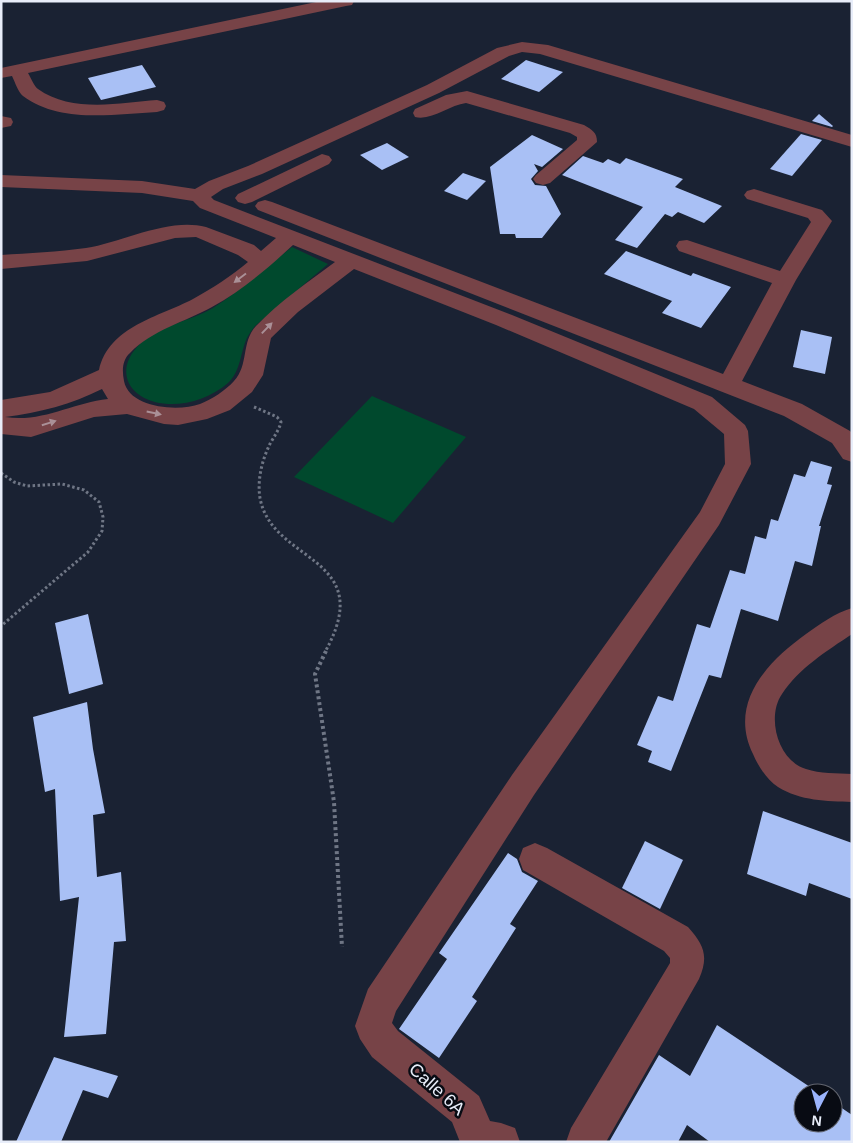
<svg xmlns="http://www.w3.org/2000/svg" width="853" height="1143" viewBox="0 0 853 1143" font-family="Arial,sans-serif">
	<rect width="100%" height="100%" fill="#1a2233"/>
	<g fill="#00492d">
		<path d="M 292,247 L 328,264 L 255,326 C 252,330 249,334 247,338 C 240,353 241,371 228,383 C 212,397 189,405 168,404 C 130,402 111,371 141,343 C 160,325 191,321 213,308 C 240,291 266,267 292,247 Z"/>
		<polygon points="372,396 466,437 393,523 294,477"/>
	</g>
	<g fill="#a9c0f5">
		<polygon points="526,60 563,72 539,92 501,79"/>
		<polygon points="142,65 156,87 101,100 88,78"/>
		<polygon points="819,114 833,126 832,127 812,121"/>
		<polygon points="801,134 822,140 792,176 770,169"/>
		<polygon points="532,135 563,149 542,167 534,164 538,171 531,179 535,185 546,186 561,214 542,238 516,238 515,234 500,234 490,167"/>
		<polygon points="387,143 409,157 382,170 360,155"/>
		<polygon points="583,156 603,163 608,159 620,164 626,158 683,179 675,187 722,206 704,223 678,212 672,217 665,214 637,248 615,240 643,207 562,175"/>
		<polygon points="463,173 486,181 467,200 444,191"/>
		<polygon points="626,251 691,276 693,273 731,287 701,328 662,313 672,301 604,274"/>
		<polygon points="801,330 832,337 825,374 793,367"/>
		<polygon points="811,461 832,467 827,484 832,485 819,526 821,526 812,566 795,561 778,621 741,609 721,678 709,675 671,771 648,762 652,751 637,745 658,696 673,701 697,624 710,628 730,570 745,574 755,536 766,539 771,519 778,521 794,474 805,477"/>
		<polygon points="88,614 103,684 69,694 55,623"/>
		<polygon points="87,702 93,749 105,813 93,815 97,877 121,872 126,941 114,942 106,1034 64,1037 79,897 60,901 55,789 45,792 33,717"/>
		<polygon points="763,811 852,843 852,899 809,883 806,896 747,874"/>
		<polygon points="645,841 683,860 660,909 622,888"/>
		<polygon points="508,853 517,859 522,872 538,881 510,924 516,928 472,997 477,1001 439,1058 399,1029 447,959 439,953"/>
		<polygon points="717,1025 819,1093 803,1093 803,1123 833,1123 833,1102 852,1115 852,1142 710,1142 687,1125 678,1142 609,1142 659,1055 690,1076"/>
		<polygon points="54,1057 118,1076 108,1098 83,1090 61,1142 16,1142"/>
	</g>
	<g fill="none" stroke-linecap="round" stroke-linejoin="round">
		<g stroke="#6f7685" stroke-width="3" stroke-dasharray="2.5 2.5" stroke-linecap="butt">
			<path d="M 254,407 L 277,417 L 281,422 C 279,430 275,435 271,442 C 262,459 257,480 260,498 C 272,564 379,555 325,652"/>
			<polyline points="1,473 14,482 27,486 62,484 84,490 99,502 103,517 102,531 88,552 1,626"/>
		</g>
		<polyline stroke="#6f7685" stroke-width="4" stroke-dasharray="3 3" stroke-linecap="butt" points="326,651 315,674 334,802 342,947"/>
		<g fill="#774347" fill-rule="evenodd">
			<path d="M 321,1 L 354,1 L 352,5 L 346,6 L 28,73 C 31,78 34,86 38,89 C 71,113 120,103 157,100 L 164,102 L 166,106 L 164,110 L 157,112 C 115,114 60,124 23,96 C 18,92 15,82 12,76 L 1,78 L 1,68 Z"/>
			<path d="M 522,42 L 548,45 L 852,135 L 852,147 L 540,54 L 522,52 L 509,56 L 439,93 L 262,174 L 223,189 L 211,197 L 214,200 L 512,315 L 712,397 L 745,425 L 748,431 L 751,464 L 719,525 L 534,795 L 396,1011 L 392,1023 L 398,1031 L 479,1096 L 490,1121 L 501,1123 L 515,1128 L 520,1142 L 460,1142 L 452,1122 L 372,1057 L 360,1039 L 355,1026 L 368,989 L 512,775 L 700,512 L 725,464 L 724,434 L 694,409 L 496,325 L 354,269 L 298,312 L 271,338 L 263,375 L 252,392 L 230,410 L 207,419 L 178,425 L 164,424 L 127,414 L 94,417 L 31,437 L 1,434 L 1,400 L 50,392 L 99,370 C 109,326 159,317 193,299 C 213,288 231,276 248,262 L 238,255 L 196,237 L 175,238 L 87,261 L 1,269 L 1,255 C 29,253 58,252 86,248 C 123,242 169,217 206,227 L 254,245 L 261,251 L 276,238 L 200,208 L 193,201 L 142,193 L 1,187 L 1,175 L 142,181 L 195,189 L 209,181 L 248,166 L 427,85 L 497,48 ZM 293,245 L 335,262 C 308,282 280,301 256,326 C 241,342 249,365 234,381 C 225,391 212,399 200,404 C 178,412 129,408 124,381 C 122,371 122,360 130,353 C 152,330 185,322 212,307 C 243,290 268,268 293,245 ZM 102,389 L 108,399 C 72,403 42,423 5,417 C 39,413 72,404 102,389 Z"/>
			<path d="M 467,91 L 584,125 C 592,130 597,132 597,142 L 550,183 L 543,185 L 536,183 L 533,179 L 536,175 L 577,140 L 577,137 L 570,133 L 466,103 C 449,105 432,121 415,117 L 413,113 L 415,109 L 446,95 Z"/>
			<polygon points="1,116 11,118 13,122 11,126 1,128"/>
			<polygon points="322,154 329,156 332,160 329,164 252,202 245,204 238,202 235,198 238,194"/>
			<polygon points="754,189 822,210 832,221 796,280 742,381 802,404 850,431 852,433 852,462 843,459 832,443 784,416 258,210 255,206 258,202 265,200 272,202 723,374 772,283 679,251 676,246 679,241 687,240 780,271 811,222 808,218 747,199 744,195 747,191"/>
			<path d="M 852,608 L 852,634 C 827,651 799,668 782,694 C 766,717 778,761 806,769 C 820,774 837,773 852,774 L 852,802 C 827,801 800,801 778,787 C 767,780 758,766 753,754 C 728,703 767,662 806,634 C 820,624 835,613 852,608 Z"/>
			<path d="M 535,843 L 547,848 L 688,927 C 704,945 709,956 699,979 L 606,1142 L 566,1142 L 571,1128 L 670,963 L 670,958 L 664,951 L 523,870 L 519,859 L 523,848 Z"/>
		</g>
	</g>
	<defs><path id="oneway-solid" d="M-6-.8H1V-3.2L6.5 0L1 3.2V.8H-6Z" transform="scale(1.25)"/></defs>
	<g fill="#aa9097">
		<use href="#oneway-solid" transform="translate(240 278) rotate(143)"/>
		<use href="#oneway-solid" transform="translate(267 328) rotate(-46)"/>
		<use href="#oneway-solid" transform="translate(154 413) rotate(12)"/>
		<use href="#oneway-solid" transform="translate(49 423) rotate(-17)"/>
	</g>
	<g text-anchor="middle" stroke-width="5" stroke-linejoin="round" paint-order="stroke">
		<g font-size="18" fill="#e8edf9" stroke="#080b13">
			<text transform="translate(437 1089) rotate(42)" y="6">Calle 6A</text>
		</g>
	</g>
	<rect width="853" height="1143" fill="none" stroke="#e8edf9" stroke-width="5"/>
	<g transform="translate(818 1108) rotate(186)"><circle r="24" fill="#080b13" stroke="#62656f"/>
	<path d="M0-4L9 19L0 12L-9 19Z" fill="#9bb4fd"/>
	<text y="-8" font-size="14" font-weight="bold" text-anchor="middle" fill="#e8edf9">N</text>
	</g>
</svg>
